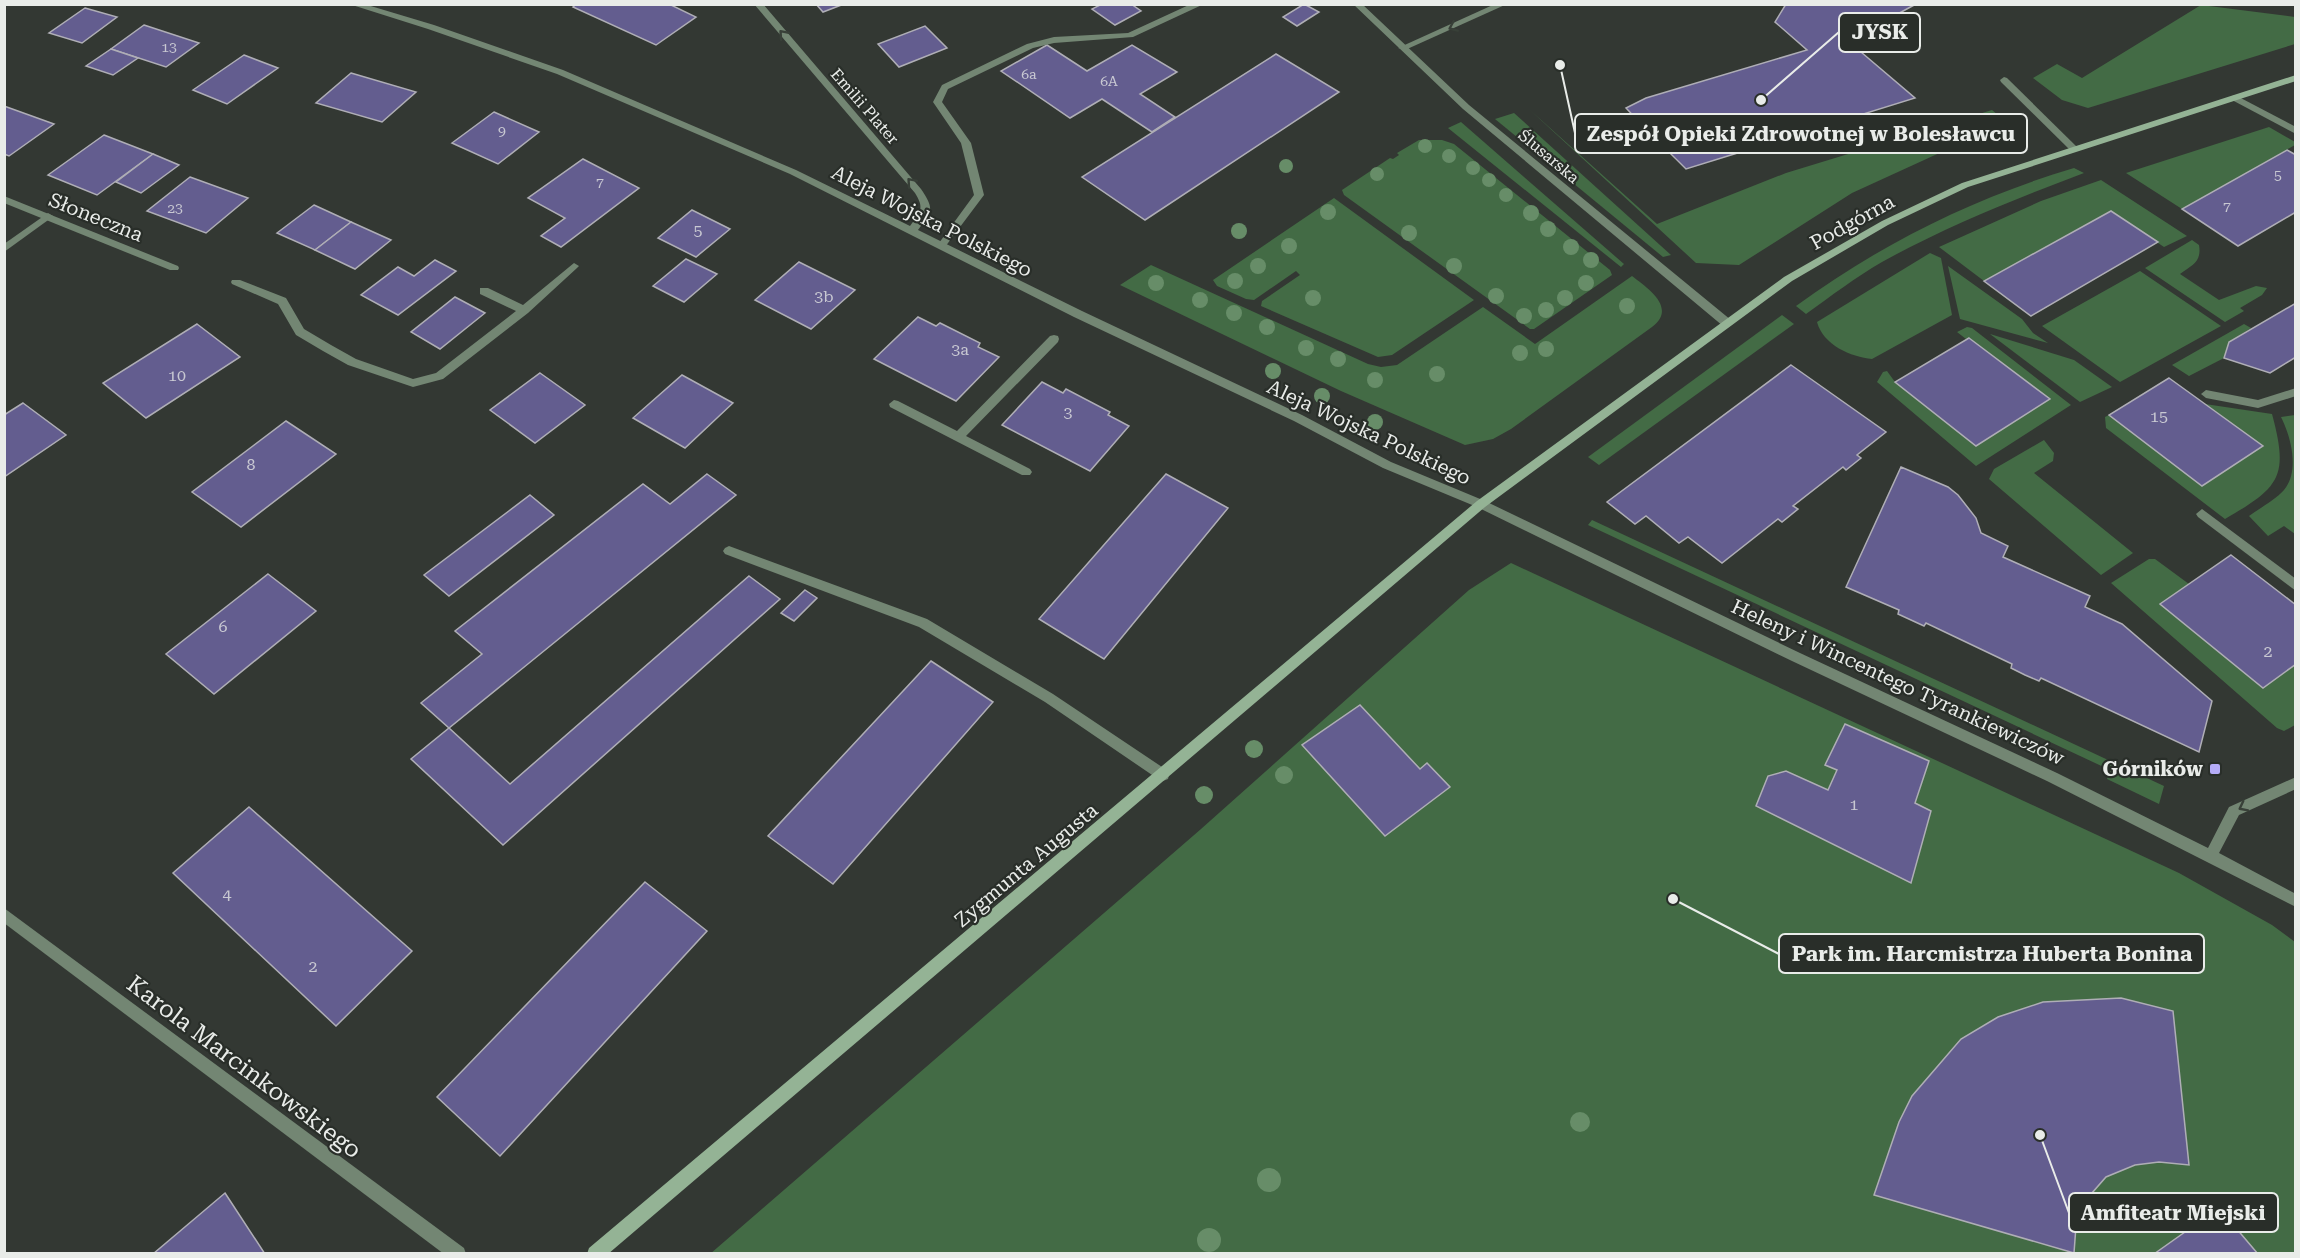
<svg xmlns="http://www.w3.org/2000/svg" width="2300" height="1258" viewBox="0 0 2300 1258" font-family="'Roboto Serif',serif">
	<rect width="100%" height="100%" fill="#333833"/>
	<g fill="#436b45">
		<polygon points="2201,5 2295,17 2295,44 2088,108 2062,100 2033,78 2057,64 2082,78"/>
		<polygon points="1530,110 1657,224 1786,173 1992,110 2016,130 1946,150 1852,193 1739,265 1696,263"/>
		<polygon points="1514,113 1671,255 1663,257 1495,119"/>
		<polygon points="1461,122 1624,264 1621,267 1448,128"/>
		<polygon points="2269,127 2295,142 2295,145 2182,209 2126,173"/>
		<polygon points="1419,140 1442,140 1454,144 1610,270 1612,275 1534,329 1530,329 1344,195 1342,190 1390,158 1393,159 1399,155 1397,153"/>
		<path d="M 2074,168 L 2084,173 C 2015,199 1947,226 1882,262 C 1856,277 1831,296 1806,314 L 1796,306 C 1881,244 1973,198 2074,168 Z"/>
		<polygon points="2101,180 2187,236 2164,247 2110,211 1984,281 1939,247 2041,201"/>
		<polygon points="1334,198 1474,300 1392,355 1378,357 1261,306 1262,301 1300,275 1296,271 1254,300 1246,299 1217,286 1213,280"/>
		<path d="M 2192,240 L 2199,245 C 2202,262 2192,265 2180,274 L 2219,300 L 2256,286 L 2267,288 L 2262,295 L 2240,308 L 2244,311 L 2225,322 L 2145,268 Z"/>
		<path d="M 1930,253 L 1941,258 L 1952,315 L 1872,359 C 1851,357 1823,345 1817,322 Z"/>
		<path d="M 1151,265 L 1368,364 L 1381,367 L 1397,365 L 1483,307 L 1535,344 L 1632,276 C 1649,289 1677,308 1652,327 L 1511,429 L 1493,439 L 1465,445 L 1341,391 L 1120,285 Z"/>
		<polygon points="1948,266 2022,319 2033,333 2048,343 1960,319"/>
		<polygon points="2140,271 2221,326 2120,382 2042,326"/>
		<polygon points="1782,315 1794,324 1599,465 1588,457"/>
		<polygon points="2244,324 2251,328 2229,342 2224,358 2189,376 2172,365"/>
		<polygon points="1967,327 1972,328 2071,405 1976,466 1877,382 1883,372 1887,371 1895,382 1976,445 2050,399 1969,338 1966,339 1957,332"/>
		<polygon points="1990,334 2074,360 2112,387 2080,402"/>
		<path d="M 2205,404 L 2272,414 C 2289,477 2280,487 2225,519 L 2106,428 L 2105,417 L 2109,415 L 2202,486 L 2263,446 Z"/>
		<path d="M 2295,415 L 2295,534 L 2284,526 L 2268,536 L 2249,516 C 2260,508 2275,500 2284,490 C 2300,471 2291,437 2281,417 Z"/>
		<polygon points="2044,440 2054,453 2053,461 2034,473 2133,553 2101,575 1989,479 1994,469"/>
		<polygon points="1592,520 2164,786 2159,804 2107,779 2110,770 1588,525"/>
		<polygon points="2149,559 2155,559 2189,584 2160,604 2263,688 2295,664 2295,725 2284,731 2277,728 2111,583"/>
		<polygon points="1511,563 2179,873 2272,925 2295,942 2295,1253 710,1254 1201,829 1469,590"/>
	</g>
	<g fill="#635d8f" stroke="#afaeb6" stroke-width="1.5">
		<polygon points="576,4 669,4 696,17 656,45 573,7"/>
		<polygon points="816,4 844,4 823,12"/>
		<polygon points="1102,4 1131,4 1141,11 1115,25 1092,9"/>
		<polygon points="1304,4 1319,12 1297,26 1283,17"/>
		<polygon points="1786,4 1916,4 1848,41 1915,98 1686,169 1664,147 1651,151 1629,129 1642,125 1626,108 1646,98 1807,50 1775,22"/>
		<polygon points="85,8 117,17 82,43 49,33"/>
		<polygon points="144,25 199,43 166,67 111,49"/>
		<polygon points="925,26 947,48 899,67 878,44"/>
		<polygon points="1047,45 1087,71 1132,45 1177,72 1140,94 1175,117 1152,132 1102,99 1070,118 1001,71"/>
		<polygon points="111,49 138,58 113,75 86,66"/>
		<polygon points="1276,54 1339,92 1145,220 1082,177"/>
		<polygon points="244,55 278,68 227,104 193,90"/>
		<polygon points="351,73 416,92 382,122 316,103"/>
		<polygon points="4,106 54,124 9,156 4,154"/>
		<polygon points="494,112 539,132 498,164 452,143"/>
		<polygon points="104,135 153,154 97,195 48,175"/>
		<polygon points="2287,150 2296,155 2296,212 2238,246 2182,209"/>
		<polygon points="153,154 179,165 141,193 116,182"/>
		<polygon points="583,159 639,188 561,247 541,236 565,218 528,198"/>
		<polygon points="190,177 248,198 206,233 147,211"/>
		<polygon points="314,205 351,222 315,250 277,233"/>
		<polygon points="692,210 730,229 696,257 658,238"/>
		<polygon points="2111,211 2158,242 2031,316 1984,281"/>
		<polygon points="351,222 391,240 355,269 315,250"/>
		<polygon points="686,259 717,274 684,302 653,286"/>
		<polygon points="435,260 456,271 398,315 361,295 398,267 414,276"/>
		<polygon points="799,262 855,290 811,329 755,300"/>
		<polygon points="455,297 485,313 440,349 411,332"/>
		<polygon points="2296,303 2296,357 2270,373 2224,358 2229,342"/>
		<polygon points="918,317 936,326 940,323 980,343 978,347 999,357 956,401 874,359"/>
		<polygon points="197,324 240,357 146,418 103,383"/>
		<polygon points="1969,338 2050,399 1976,446 1895,382"/>
		<polygon points="1791,365 1886,432 1857,455 1861,458 1846,470 1843,467 1793,506 1798,509 1782,522 1778,519 1722,563 1688,537 1679,543 1646,516 1635,524 1607,502"/>
		<polygon points="540,373 585,405 535,443 490,410"/>
		<polygon points="682,375 733,403 685,448 633,418"/>
		<polygon points="2169,378 2205,404 2263,446 2202,486 2109,415"/>
		<polygon points="1042,382 1063,393 1066,389 1110,412 1108,415 1129,426 1090,471 1002,425"/>
		<polygon points="23,403 66,435 4,477 4,415"/>
		<polygon points="286,421 336,454 241,527 192,492"/>
		<polygon points="1901,467 1948,487 1958,495 1976,518 1981,533 2008,546 2003,557 2090,596 2085,607 2122,624 2212,701 2199,752 2041,678 2039,681 2025,675 2011,668 2012,664 1926,623 1924,626 1898,614 1899,610 1846,587"/>
		<polygon points="707,474 736,495 449,728 421,703 482,654 455,631 643,484 670,504"/>
		<polygon points="1166,474 1228,508 1104,659 1039,619"/>
		<polygon points="530,495 554,515 449,596 424,575"/>
		<polygon points="2231,555 2296,605 2296,664 2263,688 2160,604"/>
		<polygon points="268,574 316,611 214,694 166,654"/>
		<polygon points="749,576 780,599 503,845 411,759 449,728 510,784"/>
		<polygon points="805,590 817,598 794,621 781,613"/>
		<polygon points="931,661 993,702 833,884 768,836"/>
		<polygon points="1360,705 1420,769 1427,763 1450,787 1385,836 1302,745"/>
		<polygon points="1845,724 1929,761 1915,803 1931,811 1911,883 1756,806 1768,776 1786,771 1828,790 1837,770 1825,765"/>
		<polygon points="249,807 412,951 336,1026 173,873"/>
		<polygon points="645,882 707,931 500,1156 437,1097"/>
		<polygon points="2121,998 2173,1011 2189,1165 2159,1162 2135,1165 2106,1177 2085,1201 2080,1212 2076,1226 2074,1253 1874,1195 1899,1122 1912,1096 1961,1039 1998,1017 2043,1002"/>
		<polygon points="225,1193 265,1254 153,1254"/>
		<polygon points="2219,1208 2258,1254 2154,1254"/>
	</g>
	<g fill="none" stroke-linecap="round" stroke-linejoin="round">
		<g fill="#738673" fill-rule="evenodd">
			<polygon points="1191,4 1204,4 1133,37 1054,43 1033,48 948,89 942,102 971,143 984,195 945,247 939,247 939,243 974,195 961,143 933,102 942,85 1027,44 1054,37 1128,33"/>
			<polygon points="1495,4 1507,4 1405,50 1398,48"/>
			<polygon points="2004,77 2007,78 2077,147 2077,151 2071,151 2001,82 2000,80"/>
			<polygon points="2235,95 2296,127 2296,134 2232,100 2232,96"/>
			<polygon points="48,213 53,216 51,218 4,252 4,244"/>
			<polygon points="574,263 579,266 577,268 528,313 443,379 413,387 348,365 323,351 296,335 278,304 232,284 231,282 232,280 240,280 286,298 304,329 331,345 356,359 413,379 436,373 516,311 480,294 480,288 488,288 523,305"/>
			<polygon points="2296,388 2296,396 2258,408 2206,398 2201,394 2206,390 2258,400"/>
			<polygon points="729,546 927,619 1053,694 1168,771 1169,775 1168,779 1163,781 1158,779 1045,702 919,627 725,554 723,551 725,548"/>
		</g>
		<g fill="#738673" fill-rule="evenodd">
			<path d="M 349,4 L 364,4 L 434,25 L 563,70 L 796,170 L 910,226 C 920,212 925,209 915,193 L 754,4 L 763,4 L 921,189 C 935,210 932,211 918,230 L 1082,311 L 1302,415 L 1391,462 L 1485,501 L 1800,653 L 2057,773 L 2208,848 L 2229,807 L 2296,777 L 2296,789 L 2239,815 L 2219,853 L 2296,894 L 2296,907 L 2047,781 L 1792,661 L 1477,507 L 1383,468 L 1294,421 L 1074,317 L 790,174 L 557,74 L 428,29 Z"/>
			<polygon points="1353,4 1362,4 1469,105 1731,320 1731,326 1723,326 1463,109"/>
			<polygon points="4,196 178,266 179,268 178,270 170,270 4,203"/>
			<polygon points="1054,335 1058,336 1059,339 1058,342 966,436 1030,469 1032,472 1030,475 1022,475 890,407 889,404 894,400 898,401 957,431 1050,336"/>
			<polygon points="2202,509 2296,579 2296,591 2198,517 2196,514"/>
			<polygon points="4,908 464,1248 466,1254 444,1254 4,923"/>
		</g>
		<polygon fill="#94b395" fill-rule="evenodd" points="2296,75 2296,81 1968,187 1888,225 1792,281 1485,507 608,1254 587,1254 589,1248 1477,501 1784,277 1882,221 1962,183"/>
	</g>
	<g fill="#678d68">
		<circle cx="1425" cy="146" r="7"/>
		<circle cx="1449" cy="156" r="7"/>
		<circle cx="1286" cy="166" r="7"/>
		<circle cx="1473" cy="168" r="7"/>
		<circle cx="1377" cy="174" r="7"/>
		<circle cx="1489" cy="180" r="7"/>
		<circle cx="1506" cy="195" r="7"/>
		<circle cx="1328" cy="212" r="8"/>
		<circle cx="1531" cy="213" r="8"/>
		<circle cx="1548" cy="229" r="8"/>
		<circle cx="1239" cy="231" r="8"/>
		<circle cx="1409" cy="233" r="8"/>
		<circle cx="1289" cy="246" r="8"/>
		<circle cx="1571" cy="247" r="8"/>
		<circle cx="1591" cy="260" r="8"/>
		<circle cx="1258" cy="266" r="8"/>
		<circle cx="1454" cy="266" r="8"/>
		<circle cx="1235" cy="281" r="8"/>
		<circle cx="1156" cy="283" r="8"/>
		<circle cx="1586" cy="283" r="8"/>
		<circle cx="1496" cy="296" r="8"/>
		<circle cx="1313" cy="298" r="8"/>
		<circle cx="1565" cy="298" r="8"/>
		<circle cx="1200" cy="300" r="8"/>
		<circle cx="1627" cy="306" r="8"/>
		<circle cx="1546" cy="310" r="8"/>
		<circle cx="1234" cy="313" r="8"/>
		<circle cx="1524" cy="316" r="8"/>
		<circle cx="1267" cy="327" r="8"/>
		<circle cx="1306" cy="348" r="8"/>
		<circle cx="1546" cy="349" r="8"/>
		<circle cx="1520" cy="353" r="8"/>
		<circle cx="1338" cy="359" r="8"/>
		<circle cx="1273" cy="371" r="8"/>
		<circle cx="1437" cy="374" r="8"/>
		<circle cx="1375" cy="380" r="8"/>
		<circle cx="1322" cy="396" r="8"/>
		<circle cx="1375" cy="422" r="8"/>
		<circle cx="1254" cy="749" r="9"/>
		<circle cx="1284" cy="775" r="9"/>
		<circle cx="1204" cy="795" r="9"/>
		<circle cx="1580" cy="1122" r="10"/>
		<circle cx="1269" cy="1180" r="12"/>
		<circle cx="1209" cy="1240" r="12"/>
	</g>
	<defs><path id="oneway-chevron" d="M-2-3.5L2.5 0L-2 3.5" fill="none" stroke-width="1.6" stroke-linecap="round" stroke-linejoin="round" transform="scale(1.5)"/></defs>
	<g stroke="#384038">
		<use href="#oneway-chevron" transform="translate(1453 27) rotate(157)"/>
		<use href="#oneway-chevron" transform="translate(783 34) rotate(-131)"/>
		<use href="#oneway-chevron" transform="translate(911 182) rotate(-131)"/>
		<use href="#oneway-chevron" transform="translate(2243 807) rotate(153)"/>
	</g>
	<rect fill="#b5acf8" stroke="#292e29" stroke-width="2" x="2209" y="763" width="12" height="12" rx="3"/>
	<g text-anchor="middle" stroke-width="4.5" stroke-linejoin="round" paint-order="stroke">
		<g font-size="14" fill="#c8c8d2">
			<text x="169" y="52">13</text>
			<text x="1029" y="79">6a</text>
			<text x="1109" y="86">6A</text>
			<text x="502" y="136">9</text>
			<text x="2278" y="180">5</text>
			<text x="600" y="187">7</text>
			<text x="2227" y="211">7</text>
			<text x="175" y="213">23</text>
		</g>
		<g font-size="16" fill="#e9ece9" stroke="#292e29">
			<text transform="translate(865 106) rotate(49)" y="6">Emilii Plater</text>
			<text transform="translate(1549 156) rotate(40)" y="6">Ślusarska</text>
		</g>
		<g font-size="16" fill="#c8c8d2">
			<text x="698" y="236">5</text>
			<text x="824" y="302">3b</text>
			<text x="960" y="355">3a</text>
			<text x="177" y="381">10</text>
			<text x="1068" y="418">3</text>
			<text x="2159" y="422">15</text>
			<text x="251" y="470">8</text>
			<text x="223" y="632">6</text>
			<text x="2268" y="657">2</text>
			<text x="1854" y="810">1</text>
			<text x="227" y="900">4</text>
			<text x="313" y="972">2</text>
		</g>
		<g font-size="20" fill="#e9ece9" stroke="#292e29">
			<text transform="translate(96 217) rotate(22)" y="7">Słoneczna</text>
			<text transform="translate(932 221) rotate(27)" y="7">Aleja Wojska Polskiego</text>
			<text transform="translate(1852 222) rotate(-29)" y="7">Podgórna</text>
			<text transform="translate(1369 432) rotate(25)" y="7">Aleja Wojska Polskiego</text>
			<text transform="translate(1898 682) rotate(25)" y="7">Heleny i Wincentego Tyrankiewiczów</text>
			<text transform="translate(1026 865) rotate(-40)" y="7">Zygmunta Augusta</text>
		</g>
		<g font-size="20" font-weight="bold" fill="#e9ece9" stroke="#292e29" text-anchor="end">
			<text x="2203" y="776">Górników</text>
		</g>
		<g font-size="24" fill="#e9ece9" stroke="#292e29">
			<text transform="translate(244 1067) rotate(37)" y="8">Karola Marcinkowskiego</text>
		</g>
	</g>
	<path fill="none" stroke="#e9ece9" stroke-width="2" d="M1761 100L1839 32M1560 65L1575 133M1673 899L1779 954M2040 1135L2069 1213"/>
	<g fill="#e9ece9" stroke="#292e29" stroke-width="2">
		<circle cx="1761" cy="100" r="6"/>
		<circle cx="1560" cy="65" r="6"/>
		<circle cx="1673" cy="899" r="6"/>
		<circle cx="2040" cy="1135" r="6"/>
	</g>
	<g fill="#292e29" stroke="#e9ece9" stroke-width="2">
		<rect x="1839" y="13" width="81" height="39" rx="6"/>
		<rect x="1575" y="114" width="452" height="39" rx="6"/>
		<rect x="1779" y="934" width="425" height="39" rx="6"/>
		<rect x="2069" y="1193" width="209" height="39" rx="6"/>
	</g>
	<g font-size="21" text-anchor="middle" font-weight="bold" fill="#e9ece9">
		<text x="1880" y="39">JYSK</text>
		<text x="1801" y="141">Zespół Opieki Zdrowotnej w Bolesławcu</text>
		<text x="1992" y="961">Park im. Harcmistrza Huberta Bonina</text>
		<text x="2173" y="1220">Amfiteatr Miejski</text>
	</g>
	<rect width="2300" height="1258" fill="none" stroke="#e9ece9" stroke-width="12"/>
</svg>
